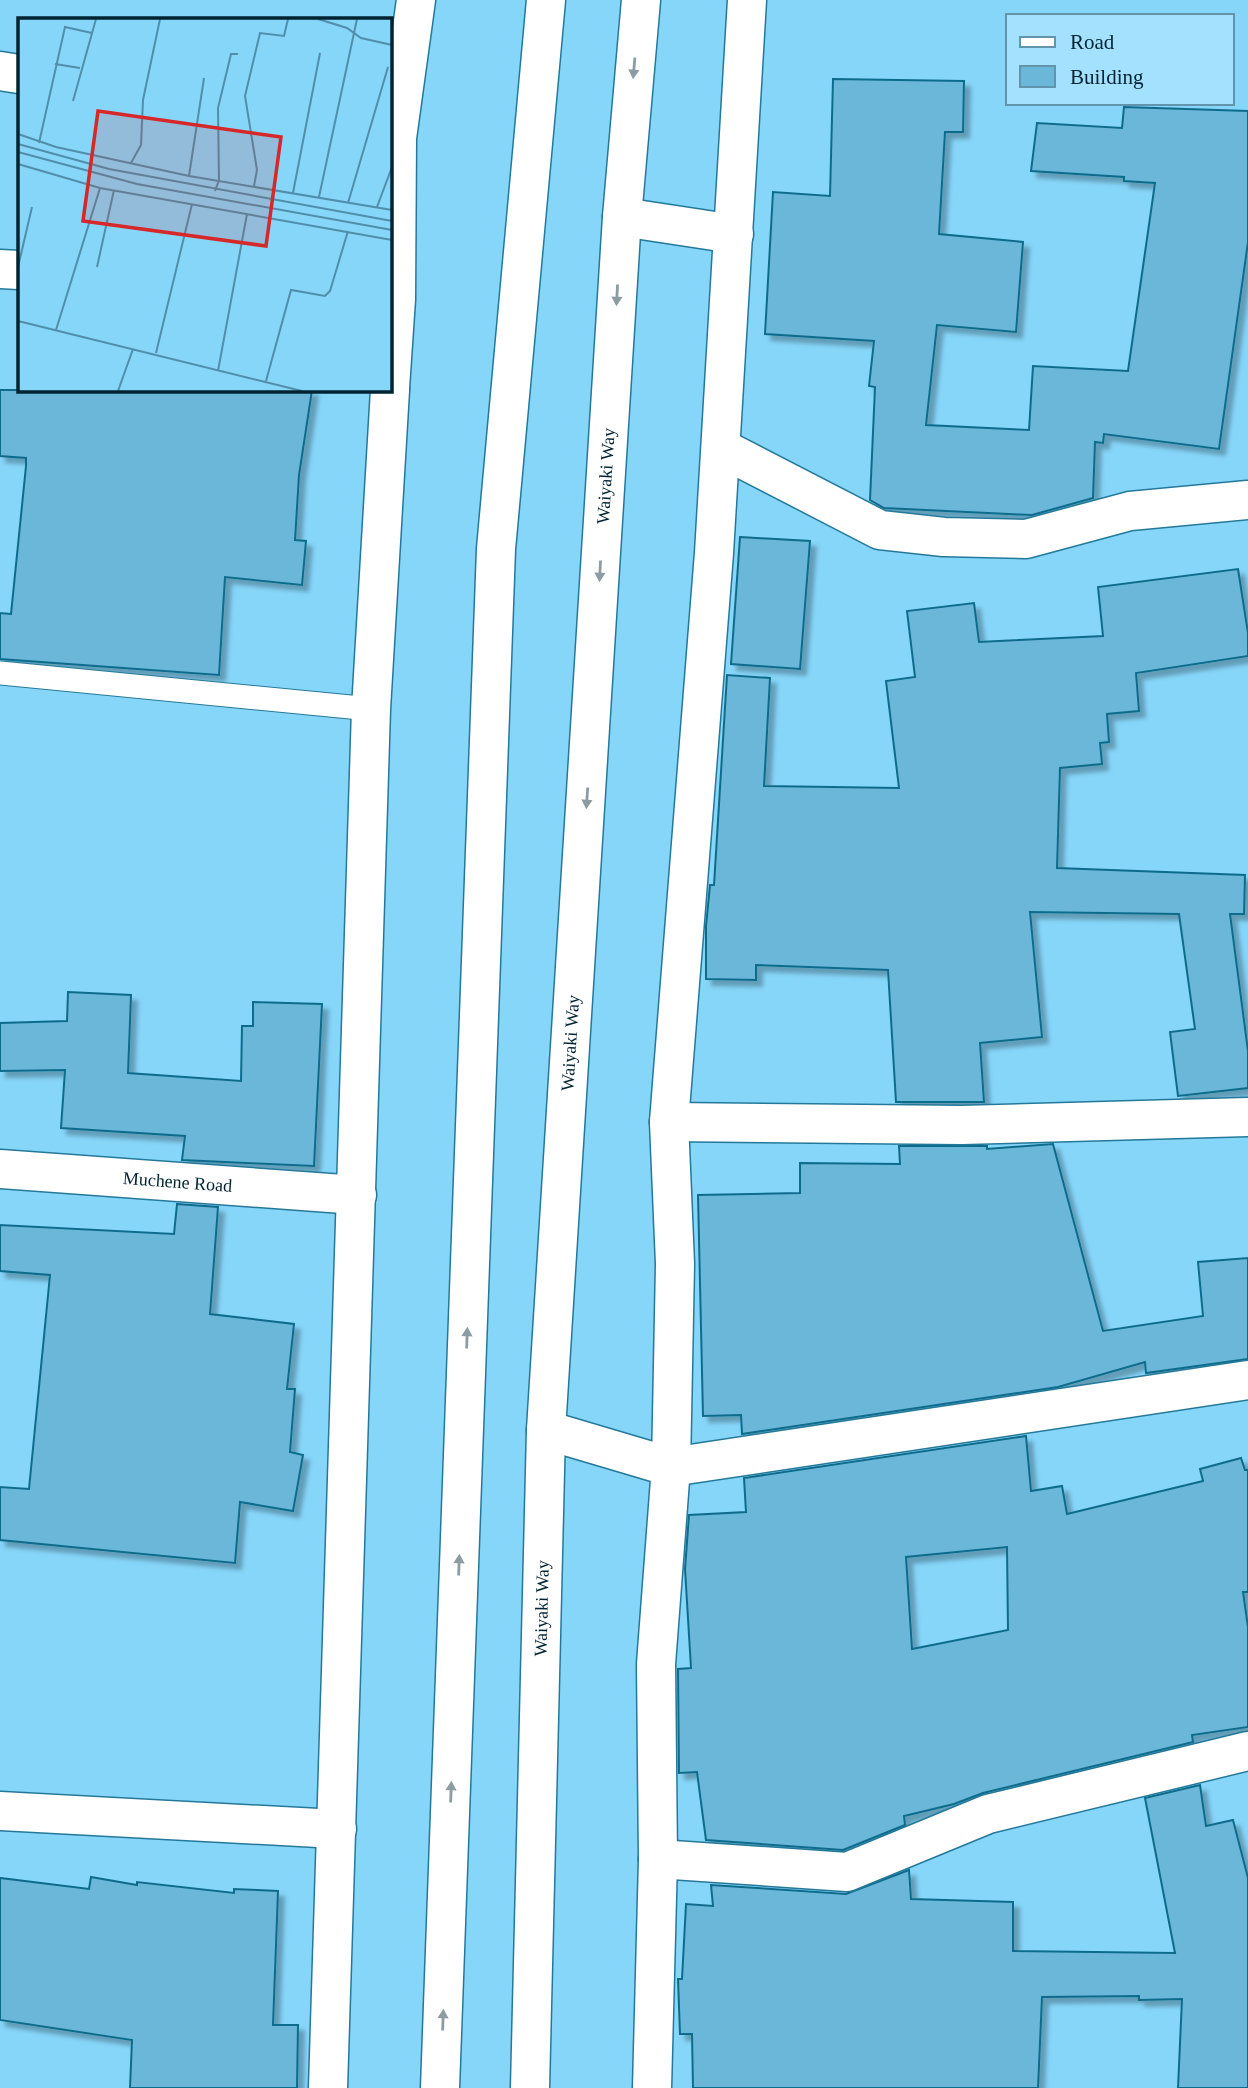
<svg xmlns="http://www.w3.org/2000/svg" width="1248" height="2088" viewBox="0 0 1248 2088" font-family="Georgia,serif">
	<defs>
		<filter id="shadow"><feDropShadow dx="6" dy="6" stdDeviation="2" flood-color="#0004"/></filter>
	</defs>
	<rect width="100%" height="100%" fill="#86d6fa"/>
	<g fill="#6bb7d9" stroke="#0f6c8c" stroke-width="2" fill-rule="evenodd" filter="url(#shadow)">
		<polygon points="833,79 964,81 963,132 945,132 939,234 1023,242 1016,332 937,325 926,425 1029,430 1033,366 1128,371 1155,183 1124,181 1124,177 1031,171 1037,123 1122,128 1124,107 1248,111 1248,242 1219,449 1104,434 1103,443 1095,442 1093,498 1032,515 884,508 870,500 875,387 869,386 874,341 765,334 773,192 830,196"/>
		<polygon points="0,390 312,390 299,475 295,540 306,541 302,585 225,577 219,675 0,659 0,613 11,614 26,466 26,458 0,456"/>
		<polygon points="740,537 810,541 800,669 731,664"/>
		<polygon points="1238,569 1248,633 1248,656 1136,673 1139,711 1107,714 1109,742 1100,743 1102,764 1060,768 1057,868 1245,875 1244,914 1230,914 1248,1051 1248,1088 1178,1096 1170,1032 1195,1029 1179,914 1030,912 1042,1037 980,1043 984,1102 896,1102 888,970 756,965 756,980 706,979 706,926 710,885 714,885 727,675 770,678 764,786 899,788 886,681 915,677 907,611 974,603 979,642 1103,636 1098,587"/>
		<polygon points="68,992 131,995 128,1073 241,1081 242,1026 253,1026 253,1002 322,1004 314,1166 182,1160 185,1136 61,1128 65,1070 0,1071 0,1023 67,1021"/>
		<polygon points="1053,1144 1103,1331 1203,1316 1198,1262 1248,1258 1248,1359 1146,1373 1145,1362 1058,1387 742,1434 741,1415 703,1416 698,1195 800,1193 800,1163 900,1164 899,1146 987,1146 987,1149"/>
		<polygon points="177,1204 218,1207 210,1314 294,1324 287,1389 295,1389 290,1452 303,1455 293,1511 240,1502 235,1563 0,1540 0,1487 29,1489 50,1275 0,1271 0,1225 174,1234"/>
		<path d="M 1026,1436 L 1031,1491 L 1062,1486 L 1067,1514 L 1203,1481 L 1200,1469 L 1241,1458 L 1245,1470 L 1248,1470 L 1248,1592 L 1243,1592 L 1248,1627 L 1248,1727 L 1192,1735 L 1193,1742 L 983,1793 L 954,1804 L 904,1816 L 905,1825 L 843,1850 L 706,1840 L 697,1772 L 679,1773 L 678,1669 L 691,1668 L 685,1569 L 689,1515 L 746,1512 L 744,1478 ZM 1007,1547 L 1008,1630 L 912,1649 L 906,1557 Z"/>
		<polygon points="1200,1785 1206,1826 1233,1820 1248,1878 1248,2088 1178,2088 1182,1999 1139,2000 1139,1996 1042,1997 1038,2088 693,2088 692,2034 680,2034 678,1979 682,1979 686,1904 713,1906 711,1885 846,1894 909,1870 911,1899 1013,1902 1013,1951 1175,1953 1145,1798"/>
		<polygon points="91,1877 137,1885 137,1882 234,1893 234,1889 278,1891 273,2025 298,2025 297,2088 130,2088 132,2040 0,2020 0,1878 89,1889"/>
	</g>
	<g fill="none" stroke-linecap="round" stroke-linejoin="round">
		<defs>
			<polyline id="lane" points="0,673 371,709"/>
			<g id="street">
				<polyline points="0,71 19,74"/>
				<polyline points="622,217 734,234"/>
				<polyline points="0,269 19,270"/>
				<polyline points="390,388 396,299 397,138 416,0"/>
				<polyline points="721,448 880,530 944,537 1026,539 1130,511 1248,500"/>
				<polyline points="669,1122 962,1125 1248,1117"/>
				<path id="s1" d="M 0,1169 L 357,1195"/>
				<polyline points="546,1430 671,1467 1248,1380"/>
				<polyline points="0,1811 337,1829"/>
				<polyline points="658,1859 847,1872 988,1814 1248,1751"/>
				<polyline points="328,2088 371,709 390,390"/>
				<polyline points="652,2088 658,1859 656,1664 671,1467 675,1264 669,1122 714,553 747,0"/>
			</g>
			<g id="highway">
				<polyline points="440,2088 496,549 546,0"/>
				<path id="s2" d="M 530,2088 L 546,1430 L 622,217 L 641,0"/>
			</g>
		</defs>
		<use href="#lane" stroke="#24799a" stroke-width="25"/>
		<use href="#street" stroke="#24799a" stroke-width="41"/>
		<use href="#highway" stroke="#24799a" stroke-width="41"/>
		<use href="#lane" stroke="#fff" stroke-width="23"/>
		<use href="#street" stroke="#fff" stroke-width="38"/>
		<use href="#highway" stroke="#fff" stroke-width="38"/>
	</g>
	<defs><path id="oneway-solid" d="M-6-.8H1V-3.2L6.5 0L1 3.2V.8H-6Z" transform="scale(1.75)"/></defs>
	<g fill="#8c9ca2">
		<use href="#oneway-solid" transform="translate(634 68) rotate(95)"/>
		<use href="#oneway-solid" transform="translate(617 295) rotate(93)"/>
		<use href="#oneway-solid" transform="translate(600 571) rotate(93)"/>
		<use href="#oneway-solid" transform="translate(587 798) rotate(94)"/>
		<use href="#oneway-solid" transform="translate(467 1338) rotate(-88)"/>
		<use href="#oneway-solid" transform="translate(459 1565) rotate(-88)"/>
		<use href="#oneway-solid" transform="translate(451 1792) rotate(-88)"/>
		<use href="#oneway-solid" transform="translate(443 2020) rotate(-88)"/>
	</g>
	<g text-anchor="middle" stroke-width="6" stroke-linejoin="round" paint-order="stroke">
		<g font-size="18" fill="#002331" stroke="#a3e1fe">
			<text dy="6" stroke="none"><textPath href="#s2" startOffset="1614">Waiyaki Way</textPath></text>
			<text dy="6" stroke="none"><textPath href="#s2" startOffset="1046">Waiyaki Way</textPath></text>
			<text dy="6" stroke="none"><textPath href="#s1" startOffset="178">Muchene Road</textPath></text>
			<text dy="6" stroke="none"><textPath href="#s2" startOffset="480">Waiyaki Way</textPath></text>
		</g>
	</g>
	<g transform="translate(18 18)">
		<rect width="374" height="374" fill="#86d6fa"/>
		<path fill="none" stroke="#508eaa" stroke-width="2" d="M 300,1 L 329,10 L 343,20 L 374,27M 37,46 L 62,50M 55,83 L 78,1M 0,116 L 38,129 L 171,158 L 374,192M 21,125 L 47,9 L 74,15M 0,126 L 91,151 L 374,203M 0,134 L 119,166 L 374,212M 113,145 L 123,127 L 125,82 L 142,1M 0,146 L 82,170 L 374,222M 171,158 L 186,60M 236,168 L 239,152 L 227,78 L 242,15 L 266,18 L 270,1M 197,173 L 201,162 L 200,90 L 213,36 L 220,36M 275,175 L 302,35M 301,179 L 339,1M 330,185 L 370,49M 359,189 L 374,149M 0,249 L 14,189M 79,249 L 96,172M 0,303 L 284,373M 38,312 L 82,170M 138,335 L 174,186M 200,353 L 229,196M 248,363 L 273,272 L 307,278 L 312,273 L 330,213M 100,373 L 115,331"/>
		<path fill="#d62828" fill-opacity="0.15" stroke="#d62828" stroke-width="3.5" d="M 80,93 L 263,119 L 248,228 L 65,203 Z"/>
		<rect width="374" height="374" fill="none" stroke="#002331" stroke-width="3.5"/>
	</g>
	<rect x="1006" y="14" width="228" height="91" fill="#a3e1fe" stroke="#6295ac" stroke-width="2"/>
	<rect x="1020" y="37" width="35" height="10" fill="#ffffff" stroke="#6295ac" stroke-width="2"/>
	<text x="1070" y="49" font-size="21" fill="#002331">Road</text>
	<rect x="1020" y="66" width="35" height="21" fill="#6bb7d9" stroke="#6295ac" stroke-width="2"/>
	<text x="1070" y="84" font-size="21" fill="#002331">Building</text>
</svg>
